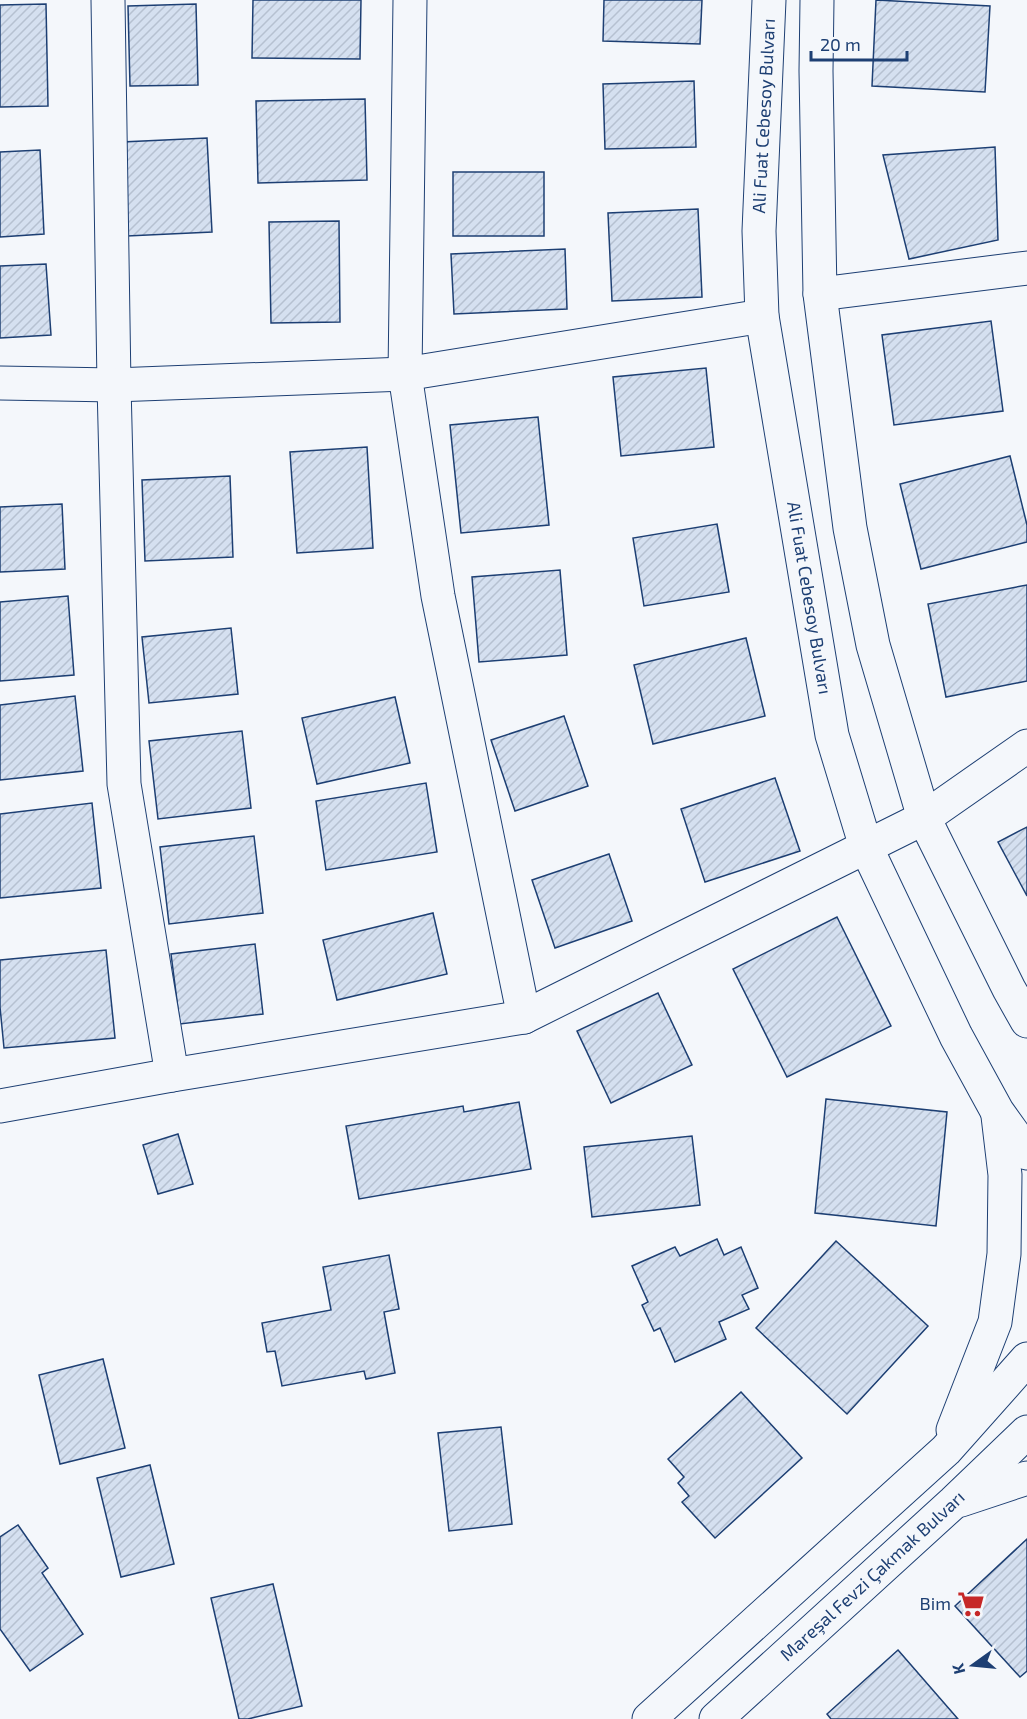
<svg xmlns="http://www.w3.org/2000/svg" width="1027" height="1719" viewBox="0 0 1027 1719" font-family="'Exo 2',sans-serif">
	<defs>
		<pattern id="building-hatch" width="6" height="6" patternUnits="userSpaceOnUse" patternTransform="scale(1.5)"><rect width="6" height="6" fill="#d5e0f0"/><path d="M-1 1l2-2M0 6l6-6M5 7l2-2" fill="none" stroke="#b6c1d1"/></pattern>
	</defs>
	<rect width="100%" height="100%" fill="#f4f7fb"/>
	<g fill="url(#building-hatch)" stroke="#1d3f73" stroke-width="1.5">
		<polygon points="253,0 361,0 360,59 252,58"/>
		<polygon points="604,0 702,0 700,44 603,41"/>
		<polygon points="876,0 990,6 985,92 872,86"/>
		<polygon points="46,4 48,106 0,107 0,5"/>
		<polygon points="196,4 198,85 130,86 128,6"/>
		<polygon points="694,81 696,147 605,149 603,84"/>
		<polygon points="365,99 367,180 258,183 256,101"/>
		<polygon points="207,138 212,232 127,236 122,142"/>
		<polygon points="995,147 998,240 909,259 883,155"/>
		<polygon points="40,150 44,234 0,237 0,152"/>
		<rect x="453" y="172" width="91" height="64"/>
		<polygon points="698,209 702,297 612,301 608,213"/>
		<polygon points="339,221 340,322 271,323 269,222"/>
		<polygon points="565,249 567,309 454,314 451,254"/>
		<polygon points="46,264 51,335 0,338 0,266"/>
		<polygon points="991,321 1003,411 894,425 882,335"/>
		<polygon points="706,368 714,447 621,456 613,377"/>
		<polygon points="538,417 549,525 461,533 450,425"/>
		<polygon points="367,447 373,548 297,553 290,452"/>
		<polygon points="1010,456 1027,525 1027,542 921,569 900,484"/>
		<polygon points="230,476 233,557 145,561 142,480"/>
		<polygon points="62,504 65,569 0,572 0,507"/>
		<polygon points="717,524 729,592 644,606 633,538"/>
		<polygon points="560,570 567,655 479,662 472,577"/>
		<polygon points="1027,585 1027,681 946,697 928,604"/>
		<polygon points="68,596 74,675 0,681 0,602"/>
		<polygon points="231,628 238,694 149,703 142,637"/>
		<polygon points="746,638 765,716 653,744 634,665"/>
		<polygon points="75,696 83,771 0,780 0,705"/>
		<polygon points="395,697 410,763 317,784 302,718"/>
		<polygon points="564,716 588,786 515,811 491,740"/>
		<polygon points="242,731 251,808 158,819 149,741"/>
		<polygon points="775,778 800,851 705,882 681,809"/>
		<polygon points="426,783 437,852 326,870 316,801"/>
		<polygon points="92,803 101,888 0,898 0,814"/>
		<polygon points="1027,827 1027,896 998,842"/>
		<polygon points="254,836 263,913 169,924 160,847"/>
		<polygon points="609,854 632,921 555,948 532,880"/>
		<polygon points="433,913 447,974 337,1000 323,940"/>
		<polygon points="837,917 891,1026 787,1077 733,969"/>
		<polygon points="255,944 263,1014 180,1024 171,954"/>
		<polygon points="106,950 115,1038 4,1048 0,1007 0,960"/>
		<polygon points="658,993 692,1065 611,1103 577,1031"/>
		<polygon points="826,1099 947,1112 936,1226 815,1213"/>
		<polygon points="519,1102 531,1169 359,1199 346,1126 463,1106 464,1112"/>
		<polygon points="178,1134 193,1184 158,1194 143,1145"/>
		<polygon points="692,1136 700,1205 592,1217 584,1147"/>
		<polygon points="717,1239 724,1255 741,1247 758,1288 742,1295 749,1309 719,1322 726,1339 675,1362 660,1328 654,1331 642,1305 648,1302 632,1266 675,1247 680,1256"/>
		<polygon points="836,1241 928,1326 847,1414 756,1328"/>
		<polygon points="389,1255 399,1309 384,1312 395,1373 366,1379 364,1371 282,1386 275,1351 267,1352 262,1323 331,1310 323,1267"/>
		<polygon points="103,1359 125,1448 60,1464 39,1375"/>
		<polygon points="741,1392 802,1458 715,1538 682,1502 689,1496 678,1483 684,1477 668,1459"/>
		<polygon points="501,1427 512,1524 449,1531 438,1433"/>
		<polygon points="150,1465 174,1564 121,1577 97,1478"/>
		<polygon points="18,1525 48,1568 42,1573 83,1634 30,1671 0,1629 0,1537"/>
		<polygon points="1027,1539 1027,1671 1020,1677 955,1606"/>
		<polygon points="273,1584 302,1706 248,1719 239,1719 211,1598"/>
		<polygon points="898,1650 958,1719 831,1719 827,1714"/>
	</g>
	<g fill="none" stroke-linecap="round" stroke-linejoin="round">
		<defs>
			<g id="minor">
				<polyline points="108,0 114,385 124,784 172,1075"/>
				<polyline points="410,0 405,374 438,596 524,1017"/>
				<polyline points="820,294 1027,268"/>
				<polyline points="0,383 114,385 405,374 762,316"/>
				<polyline points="0,1106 172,1075 524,1017 924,818 1027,746"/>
			</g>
			<g id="major">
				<path id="s1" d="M 769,0 L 759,231 L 762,316 L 832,735 L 866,847 L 956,1036 L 997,1111 L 1027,1153"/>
				<polyline points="817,0 816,71 820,294 850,528 873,645 924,818 1009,989 1027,1021"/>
				<polyline points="953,1430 995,1322 1004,1254 1005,1175 998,1116"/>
				<polyline points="961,1500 1027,1478"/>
				<polyline points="649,1719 946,1450 1027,1359"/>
				<path id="s2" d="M 716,1719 L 954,1502 L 1027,1432"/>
			</g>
		</defs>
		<use href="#minor" stroke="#1d3f73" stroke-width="35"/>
		<use href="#major" stroke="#1d3f73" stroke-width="35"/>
		<use href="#minor" stroke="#f4f7fb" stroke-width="33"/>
		<use href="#major" stroke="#f4f7fb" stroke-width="33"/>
	</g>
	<defs>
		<symbol id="supermarket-bare" viewBox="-9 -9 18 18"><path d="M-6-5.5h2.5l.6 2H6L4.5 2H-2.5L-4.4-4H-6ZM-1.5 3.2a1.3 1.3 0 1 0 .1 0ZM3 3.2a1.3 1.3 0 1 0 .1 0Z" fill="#c62828" stroke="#f4f7fb" stroke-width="2.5" paint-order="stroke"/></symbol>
	</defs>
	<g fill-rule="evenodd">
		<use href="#supermarket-bare" x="952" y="1585" width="38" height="38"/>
	</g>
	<g text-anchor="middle" stroke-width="4.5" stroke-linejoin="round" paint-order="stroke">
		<g font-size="18" fill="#1d3f73" stroke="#f4f7fb">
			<text transform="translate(764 116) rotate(-87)" y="6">Ali Fuat Cebesoy Bulvarı</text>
			<text dy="6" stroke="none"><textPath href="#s1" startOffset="602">Ali Fuat Cebesoy Bulvarı</textPath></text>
			<text dy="6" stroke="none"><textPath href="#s2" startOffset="212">Mareşal Fevzi Çakmak Bulvarı</textPath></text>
		</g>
		<g font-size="18" fill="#1d3f73" stroke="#f4f7fb" text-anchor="end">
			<text x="951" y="1610">Bim</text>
		</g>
	</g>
	<g transform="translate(973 1665) rotate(255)" stroke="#f4f7fb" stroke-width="4.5" paint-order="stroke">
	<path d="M0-4.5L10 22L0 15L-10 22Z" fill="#1d3f73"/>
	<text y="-9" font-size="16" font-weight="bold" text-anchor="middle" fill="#1d3f73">K</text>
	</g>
	<path d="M811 51v9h96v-9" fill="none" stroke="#1d3f73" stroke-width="3"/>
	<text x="820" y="51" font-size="18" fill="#1d3f73" stroke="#f4f7fb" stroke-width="4.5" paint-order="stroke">20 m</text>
</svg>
